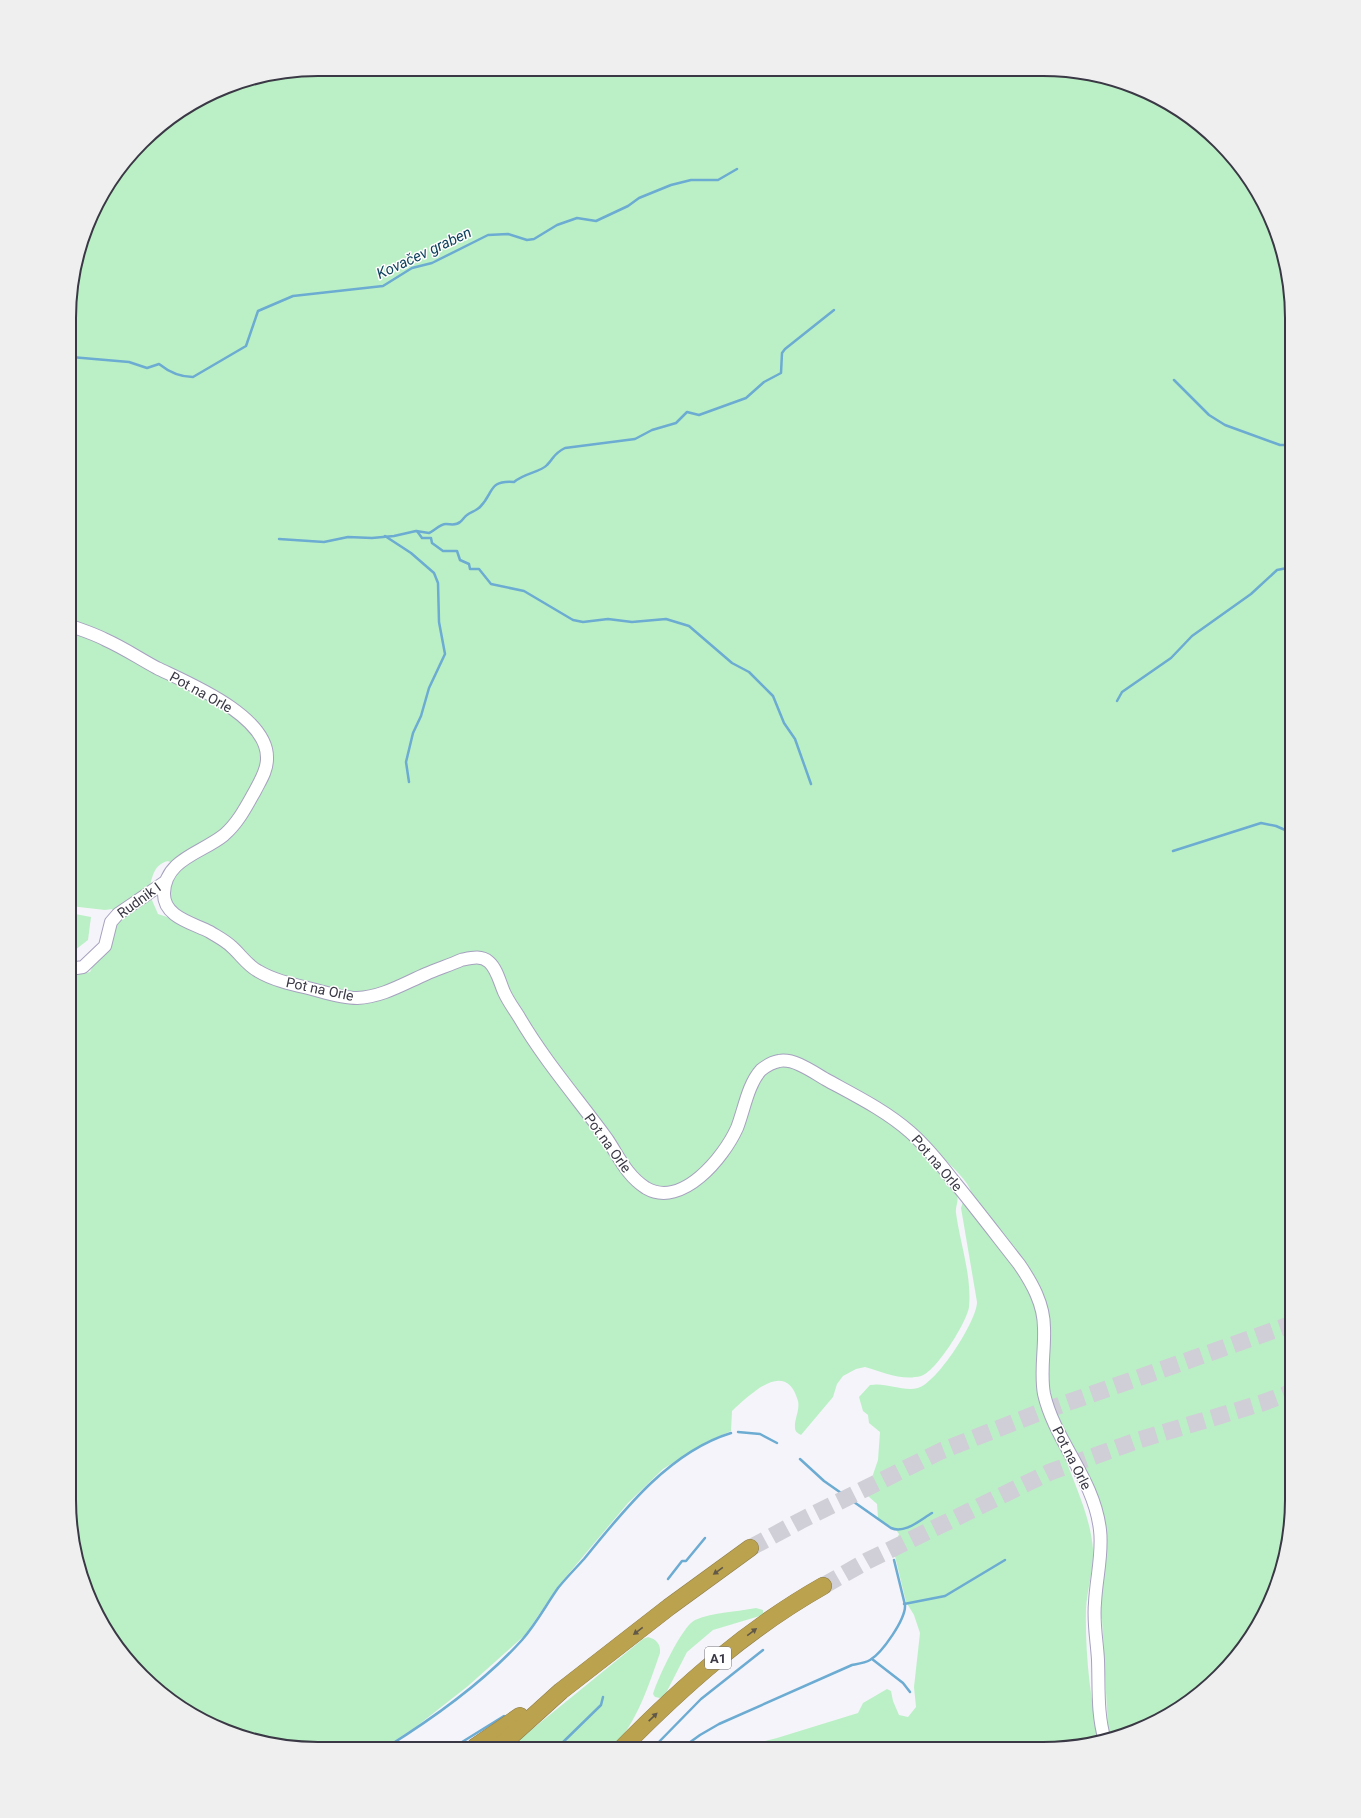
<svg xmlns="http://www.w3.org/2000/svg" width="1361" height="1818" viewBox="0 0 1361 1818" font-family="Roboto,sans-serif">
	<rect width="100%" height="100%" fill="#f5f4fa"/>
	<g fill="#bbf0c6">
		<path d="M 318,69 L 1076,71 L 1138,88 L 1182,111 L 1230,154 L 1266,208 L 1284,254 L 1292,318 L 1291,1517 L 1279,1580 L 1250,1638 L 1207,1687 L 1153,1723 L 1110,1739 L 1108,1728 L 1102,1619 L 1099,1618 L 1098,1529 L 1058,1425 L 1037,1364 C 1045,1391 1052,1419 1061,1446 C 1072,1480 1090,1513 1093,1549 C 1094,1570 1087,1589 1086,1609 C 1085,1653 1090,1699 1100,1742 L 1043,1749 L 738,1748 L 777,1738 L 858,1713 L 863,1703 L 887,1689 L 891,1691 L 893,1701 L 899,1715 L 908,1717 L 916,1707 L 914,1687 L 920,1633 L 914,1615 L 906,1602 L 893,1548 L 899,1534 L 896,1530 L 878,1518 L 877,1504 L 868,1496 L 867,1492 L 878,1460 L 880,1432 L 869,1423 L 868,1415 L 863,1411 L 859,1397 L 870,1385 C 886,1382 903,1392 918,1388 C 937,1383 977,1321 977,1302 L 961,1208 L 963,1202 L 973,1201 C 973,1184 954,1169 942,1157 L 810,1067 L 768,1060 L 731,1133 L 697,1174 L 676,1188 L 650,1186 L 629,1167 L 567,1076 L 528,1024 L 490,956 L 377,991 L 353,995 L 281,976 L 253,963 L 172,909 L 166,897 L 175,871 L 222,841 L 270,772 L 258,726 L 71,622 L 71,285 L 102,194 L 154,131 L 238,82 Z"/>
		<path d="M 71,630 L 107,643 L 230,713 L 254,737 L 259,746 L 262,764 L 258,776 L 230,824 L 172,863 L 168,861 C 152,865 153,879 148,891 L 158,914 L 185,923 L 221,945 L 249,971 L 353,1001 L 466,963 L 486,964 L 624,1172 L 663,1198 L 670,1198 L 676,1196 L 699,1182 L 758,1082 L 773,1066 L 788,1065 L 877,1111 L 916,1143 L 943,1172 L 946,1185 C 950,1188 955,1190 957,1195 C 959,1202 955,1207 956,1213 C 960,1243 972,1276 969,1307 C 967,1322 936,1372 921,1376 C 902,1381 882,1372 865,1367 L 856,1369 L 843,1376 L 837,1384 L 833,1397 L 801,1435 C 798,1433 795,1432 795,1428 C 794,1420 800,1410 798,1401 C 786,1358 751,1394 732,1411 L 731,1431 L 706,1442 L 663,1469 L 628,1503 L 559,1585 L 525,1635 L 468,1686 L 417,1726 L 385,1747 L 286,1747 L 223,1730 L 179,1707 L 131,1664 L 95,1610 L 77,1564 L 69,1500 L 70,972 C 77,970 83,974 90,972 L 112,924 L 120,922 L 112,909 L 105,910 L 70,906 Z"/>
		<polygon points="70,913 91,917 88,940 70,954"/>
		<path d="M 756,1608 L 763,1610 L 763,1615 L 713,1630 L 687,1652 L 665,1695 L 660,1698 L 655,1697 L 653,1694 C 657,1680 682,1626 695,1620 C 714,1612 736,1612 756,1608 Z"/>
		<path d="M 648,1637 C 656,1639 661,1644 660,1653 C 648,1687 638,1720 613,1748 L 509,1748 L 643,1639 Z"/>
	</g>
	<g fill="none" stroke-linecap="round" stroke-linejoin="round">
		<g stroke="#6cabd2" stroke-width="2.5">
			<path d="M 71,357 L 129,362 L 147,368 L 159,364 C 169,372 180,377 193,377 L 246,346 L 258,311 L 293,296 L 383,286 L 412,268 L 432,263 L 488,235 L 508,234 L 527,240 L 534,239 L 557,225 L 577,218 L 596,221 L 628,206 L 639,198 L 671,185 L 691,180 L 718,180 L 737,169"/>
			<polyline points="1174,380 1209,415 1225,425 1280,445 1292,445"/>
			<polyline points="417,531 422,538 431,538 432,543 443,551 457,551 460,560 469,564 470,569 479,569 491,584 524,591 573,620 583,622 608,619 632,622 666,619 689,626 732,663 749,672 773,696 784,723 795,739 811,784"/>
			<polyline points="385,536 411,553 434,573 438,583 439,622 445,654 429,688 421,716 413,733 406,762 409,782"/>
			<path d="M 279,539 L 324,542 L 348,537 L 372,538 L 394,536 L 416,531 L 429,533 C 434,531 440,524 446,524 C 451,524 456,526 460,522 C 463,520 464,517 467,515 C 471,512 476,511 480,507 C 494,493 488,480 514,482 C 524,473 541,472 547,465 C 555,457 553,454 565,448 L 635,439 L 652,430 L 676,423 L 687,412 L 699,415 L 746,398 L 764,382 L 781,373 L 782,353 L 785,349 L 834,310"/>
			<polyline points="1117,701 1122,692 1171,658 1192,636 1251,594 1277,570 1292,567"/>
			<polyline points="1173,851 1261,823 1276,826 1292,833"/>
			<polyline points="738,1432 760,1434 777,1443"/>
			<path d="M 800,1459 L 824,1481 L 891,1528 C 905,1534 920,1520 932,1513"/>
			<polyline points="668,1579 682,1561 686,1561 705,1538"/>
			<polyline points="904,1604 945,1596 1005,1560"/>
			<polyline points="872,1659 903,1683 910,1692"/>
			<path d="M 387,1747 C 435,1717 484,1682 522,1640 C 536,1624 546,1605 558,1588 C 566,1578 575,1569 584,1559 C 623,1511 669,1452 731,1433"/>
			<polyline points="454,1747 504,1716"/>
			<polyline points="557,1748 601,1705 603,1697"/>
			<polyline points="653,1748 701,1699 763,1650"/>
			<path d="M 682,1748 L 700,1735 L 719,1724 L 852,1665 C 857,1664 865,1663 870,1660 C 882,1653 906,1619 905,1605 L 894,1560"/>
		</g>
		<g stroke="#d0ced6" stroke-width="17" stroke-dasharray="17 8" stroke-linecap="butt">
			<polyline points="750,1548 800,1521 941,1451 1038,1413 1292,1324"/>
			<polyline points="823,1586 867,1561 1050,1472 1139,1440 1262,1403 1292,1392"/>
		</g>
		<defs>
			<g id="minor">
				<path d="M 71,626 C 82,630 95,634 106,640 C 124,648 140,659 157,668 C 188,683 269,716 267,759 C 267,771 260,781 255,791 C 246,807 238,823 224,835 C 202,853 165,859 164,893 C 163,917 193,923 210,932 C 218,937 226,941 232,947 C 241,955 247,965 258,971 C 273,980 291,984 308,988 C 324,992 341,998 357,998 C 382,997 403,984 426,974 C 437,969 450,965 461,960 C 471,958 481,955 489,962 C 497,969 500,983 504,992 C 508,1001 514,1009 519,1017 C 544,1060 578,1099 607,1139 C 619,1157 627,1176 646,1188 C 682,1209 724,1157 737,1128 C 744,1110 748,1084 761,1070 C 766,1066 773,1062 779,1061 C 794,1058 813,1072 825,1079 C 854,1095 885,1110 910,1132 C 926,1146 939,1162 952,1179 C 975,1207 997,1236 1019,1264 C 1032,1283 1044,1304 1044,1328 C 1045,1350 1040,1372 1044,1394 C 1055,1442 1094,1478 1100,1530 C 1103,1554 1096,1579 1095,1603 C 1093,1622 1097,1641 1098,1660 C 1099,1688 1097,1714 1105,1741"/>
				<polyline points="70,969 83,967 105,946 111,922 118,914 165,882"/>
			</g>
			<g id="highway">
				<polyline points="475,1747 520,1716"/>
				<polyline points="499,1747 561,1691 669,1607 750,1548"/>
				<path d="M 622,1748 C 683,1686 747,1629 823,1586"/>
			</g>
		</defs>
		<use href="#minor" stroke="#a6a1bf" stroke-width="14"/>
		<use href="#highway" stroke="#8e7d4b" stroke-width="18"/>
		<use href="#minor" stroke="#fff" stroke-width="12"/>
		<use href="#highway" stroke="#bba24f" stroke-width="17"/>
	</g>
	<defs><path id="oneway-solid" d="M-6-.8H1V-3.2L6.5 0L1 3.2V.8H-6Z"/></defs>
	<g fill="#615847">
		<use href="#oneway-solid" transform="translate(718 1571) rotate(144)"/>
		<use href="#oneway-solid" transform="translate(638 1631) rotate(142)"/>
		<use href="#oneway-solid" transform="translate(752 1632) rotate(-37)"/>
		<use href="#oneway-solid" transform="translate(653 1717) rotate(-44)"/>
	</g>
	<g text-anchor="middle" stroke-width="3" stroke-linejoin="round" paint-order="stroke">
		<rect fill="#fff" stroke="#75747c" stroke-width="1" x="705" y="1647" width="26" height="22" rx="3"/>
		<g font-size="13" font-weight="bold" fill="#3a3844">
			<text x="718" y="1663">A1</text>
		</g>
		<g font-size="14" fill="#3a3844" stroke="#fff">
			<text transform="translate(201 692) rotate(29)" y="5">Pot na Orle</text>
			<text transform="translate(139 900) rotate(-36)" y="5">Rudnik I</text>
			<text transform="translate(320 989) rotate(12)" y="5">Pot na Orle</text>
			<text transform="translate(608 1143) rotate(54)" y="5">Pot na Orle</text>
			<text transform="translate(937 1163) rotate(49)" y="5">Pot na Orle</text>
			<text transform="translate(1072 1458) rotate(63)" y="5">Pot na Orle</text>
		</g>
		<g font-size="15" font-style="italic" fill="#0e425d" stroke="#fff">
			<text transform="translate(424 253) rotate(-25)" y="5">Kovačev graben</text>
		</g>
	</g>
	<path d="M0 0H1361V1818H0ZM318 76H1043A242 242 0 0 1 1285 318V1500A242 242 0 0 1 1043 1742H318A242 242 0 0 1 76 1500V318A242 242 0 0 1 318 76Z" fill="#efeff0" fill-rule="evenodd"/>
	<path fill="none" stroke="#3a3844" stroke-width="2" d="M318 76H1043A242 242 0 0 1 1285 318V1500A242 242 0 0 1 1043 1742H318A242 242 0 0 1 76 1500V318A242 242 0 0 1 318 76Z"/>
</svg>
